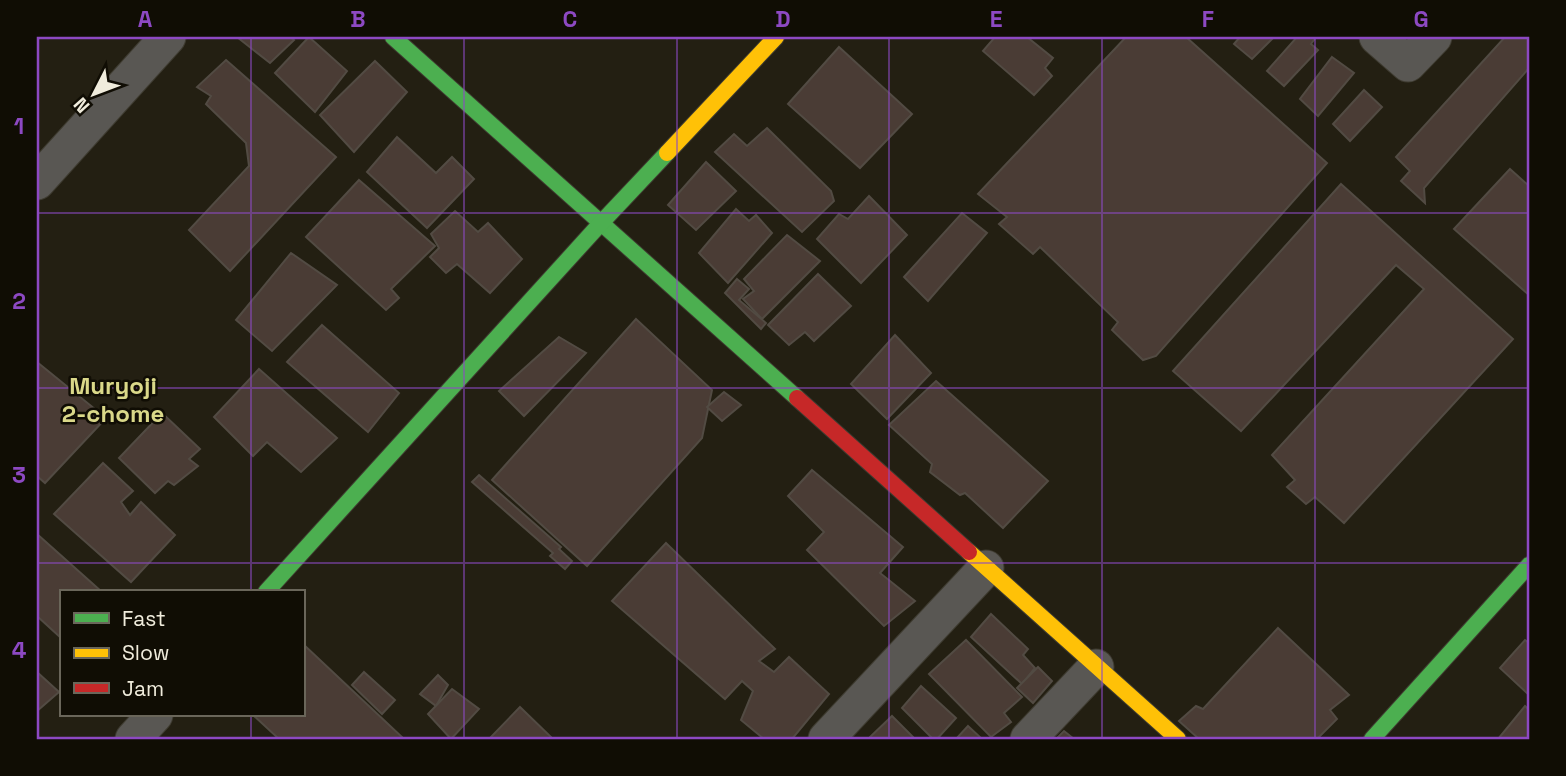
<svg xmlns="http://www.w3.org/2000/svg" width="1566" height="776" viewBox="0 0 1566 776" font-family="'Space Grotesk',sans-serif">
	<rect width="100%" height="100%" fill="#231f12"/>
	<g fill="#4a3c35" stroke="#524b43" stroke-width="2">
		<polygon points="237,37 290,37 294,40 270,63"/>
		<polygon points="309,37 347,71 315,112 275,73"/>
		<polygon points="995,37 1027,37 1053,58 1045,68 1052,76 1034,95 983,51"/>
		<polygon points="1126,37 1186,37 1327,163 1156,356 1143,360 1112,330 1118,322 1040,247 1033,254 999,224 1007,217 978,194"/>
		<polygon points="1240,37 1274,37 1252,59 1234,44"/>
		<polygon points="1297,37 1316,37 1311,44 1318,50 1284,86 1267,71"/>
		<polygon points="1505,37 1529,37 1529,68 1424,188 1425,203 1401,181 1410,171 1396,157"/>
		<polygon points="839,47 912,114 860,168 788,104"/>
		<polygon points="1332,57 1354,73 1318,116 1300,99"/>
		<polygon points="226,60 336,157 230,271 189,230 249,166 246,143 206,104 211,96 197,87"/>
		<polygon points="375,61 407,92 354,152 320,115"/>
		<polygon points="1364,90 1382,107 1350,141 1333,124"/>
		<polygon points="767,128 831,191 834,201 802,232 715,152 734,134 747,146"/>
		<polygon points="397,137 436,173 452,157 474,179 427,228 367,172"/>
		<polygon points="706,162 736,191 696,230 668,205"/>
		<polygon points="1510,169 1529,186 1529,295 1454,229"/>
		<polygon points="359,180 435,246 391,289 399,298 386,310 306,237"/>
		<polygon points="1341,184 1513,339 1344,523 1315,497 1306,504 1287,487 1295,480 1272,455 1424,289 1396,265 1241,431 1173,371"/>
		<polygon points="869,196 907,235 861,283 817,239 839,214 848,219"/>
		<polygon points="736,209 749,221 756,215 772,233 728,283 699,253"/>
		<polygon points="455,211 478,232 488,223 522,259 490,293 457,264 446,273 430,257 439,248 431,234"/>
		<polygon points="962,213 987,233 928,301 904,277"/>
		<polygon points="787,235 820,261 762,319 743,299 754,291 744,279"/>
		<polygon points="291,253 337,285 272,351 236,320"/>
		<polygon points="818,274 851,306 814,341 805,332 789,345 768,325"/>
		<polygon points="737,279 749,289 739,300 766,323 761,329 725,293"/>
		<polygon points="636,319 712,390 702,438 587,566 492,480"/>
		<polygon points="322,325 399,393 368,432 287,362"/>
		<polygon points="895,335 931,373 887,419 851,384"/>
		<polygon points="559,337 586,353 524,416 499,391"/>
		<polygon points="37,362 106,418 45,483 37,476"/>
		<polygon points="259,369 337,438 301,472 267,442 253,456 214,417"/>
		<polygon points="936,381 1048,481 1003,528 965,493 960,495 930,472 932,464 889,425"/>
		<polygon points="724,392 741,405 722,421 707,407"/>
		<polygon points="162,413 200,449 189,459 198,466 174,485 168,481 155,493 119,458"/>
		<polygon points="103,463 133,491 121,502 130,515 141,502 175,535 131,582 54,514"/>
		<polygon points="812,470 903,547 880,573 915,601 884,626 807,550 824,532 788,496"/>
		<polygon points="479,475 561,547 559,549 572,561 565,569 550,556 553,553 472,482"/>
		<polygon points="37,534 102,592 61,592 61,638 37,616"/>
		<polygon points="666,543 775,649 759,661 774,672 789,657 829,694 792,739 764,739 741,720 753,691 742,681 725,699 612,601"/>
		<polygon points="991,614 1028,649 1023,655 1035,668 1022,684 971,637"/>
		<polygon points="1278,628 1349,695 1330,710 1337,719 1317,739 1199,739 1179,721 1196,706 1203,709"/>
		<polygon points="966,640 1022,697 1004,713 1011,722 991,737 929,674"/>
		<polygon points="1525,640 1529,643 1529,695 1500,668"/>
		<polygon points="303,644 404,739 279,739 253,715 303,715"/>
		<polygon points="1038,667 1052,681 1033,703 1017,688"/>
		<polygon points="37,672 59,692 37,711"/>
		<polygon points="364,672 395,700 382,714 352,685"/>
		<polygon points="438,675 448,685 436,706 420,694"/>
		<polygon points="921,686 956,718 937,739 933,739 902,708"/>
		<polygon points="452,689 479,709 451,739 428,714"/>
		<polygon points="1525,706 1529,710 1529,739 1498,739"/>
		<polygon points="520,707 553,739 489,739"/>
		<polygon points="892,716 915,739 868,739"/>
		<polygon points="968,726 982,739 956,739"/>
		<polygon points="1064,731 1074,739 1056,739"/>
	</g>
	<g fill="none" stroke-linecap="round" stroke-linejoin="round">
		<defs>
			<g id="street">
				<polyline points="1377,37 1408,64 1434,37"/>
				<polyline points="37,182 168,37"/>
				<polyline points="133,739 155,715"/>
				<polyline points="826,739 986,568"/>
				<polyline points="1028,739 1096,667"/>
			</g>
			<g id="fast">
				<polyline points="393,37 797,398"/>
				<polyline points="266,592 601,223 667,153"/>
				<polyline points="1372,739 1529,565"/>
			</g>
			<g id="slow">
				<polyline points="667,153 776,37"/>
				<polyline points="969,552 1178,739"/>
			</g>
			<polyline id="jam" points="797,398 969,552"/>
		</defs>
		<use href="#street" stroke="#3e3b30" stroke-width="37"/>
		<use href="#fast" stroke="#3e3b30" stroke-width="18"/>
		<use href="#slow" stroke="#3e3b30" stroke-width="18"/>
		<use href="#jam" stroke="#3e3b30" stroke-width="18"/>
		<use href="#street" stroke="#595753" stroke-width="35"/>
		<use href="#fast" stroke="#4caf50" stroke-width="16"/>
		<use href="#slow" stroke="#ffc107" stroke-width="16"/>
		<use href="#jam" stroke="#c62828" stroke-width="16"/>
	</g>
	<path fill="none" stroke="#8d49c3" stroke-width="2" stroke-opacity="0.55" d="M 251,37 L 251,592M 464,37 L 464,739M 677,37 L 677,739M 889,37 L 889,739M 1102,37 L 1102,739M 1315,37 L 1315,739M 37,213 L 1529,213M 37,388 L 1529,388M 37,563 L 1529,563M 251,715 L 251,739"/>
	<g text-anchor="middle" stroke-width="5" stroke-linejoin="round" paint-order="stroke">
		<g font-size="24" font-weight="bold" fill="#dad889" stroke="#100d04">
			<text x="113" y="394">Muryoji<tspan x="113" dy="28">2-chome</tspan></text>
		</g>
	</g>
	<rect width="1566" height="776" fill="none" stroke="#100d04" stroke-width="77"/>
	<rect x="60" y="590" width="245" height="126" fill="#100d04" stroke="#6a665a" stroke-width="2"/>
	<rect x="74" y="613" width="35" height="10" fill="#4caf50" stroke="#6a665a" stroke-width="2"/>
	<text x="122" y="626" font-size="21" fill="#f0ecdc">Fast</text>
	<rect x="74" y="648" width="35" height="10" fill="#ffc107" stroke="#6a665a" stroke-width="2"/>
	<text x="122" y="660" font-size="21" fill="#f0ecdc">Slow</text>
	<rect x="74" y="683" width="35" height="10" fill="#c62828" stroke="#6a665a" stroke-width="2"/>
	<text x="122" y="696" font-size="21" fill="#f0ecdc">Jam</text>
	<g transform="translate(94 94) rotate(228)" stroke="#100d04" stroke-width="5" paint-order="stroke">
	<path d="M0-5L12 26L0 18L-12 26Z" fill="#f0ecdc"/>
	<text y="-10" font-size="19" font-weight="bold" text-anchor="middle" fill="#f0ecdc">N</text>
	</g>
	<rect x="38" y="38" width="1490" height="700" fill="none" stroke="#8d49c3" stroke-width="2.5"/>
	<g font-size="23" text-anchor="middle" font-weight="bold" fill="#8d49c3">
		<text x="145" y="27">A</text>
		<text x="358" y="27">B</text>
		<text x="570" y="27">C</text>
		<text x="783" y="27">D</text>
		<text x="996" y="27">E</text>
		<text x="1208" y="27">F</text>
		<text x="1421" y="27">G</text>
		<text x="19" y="134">1</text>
		<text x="19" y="309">2</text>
		<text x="19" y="483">3</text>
		<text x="19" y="658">4</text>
	</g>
</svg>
